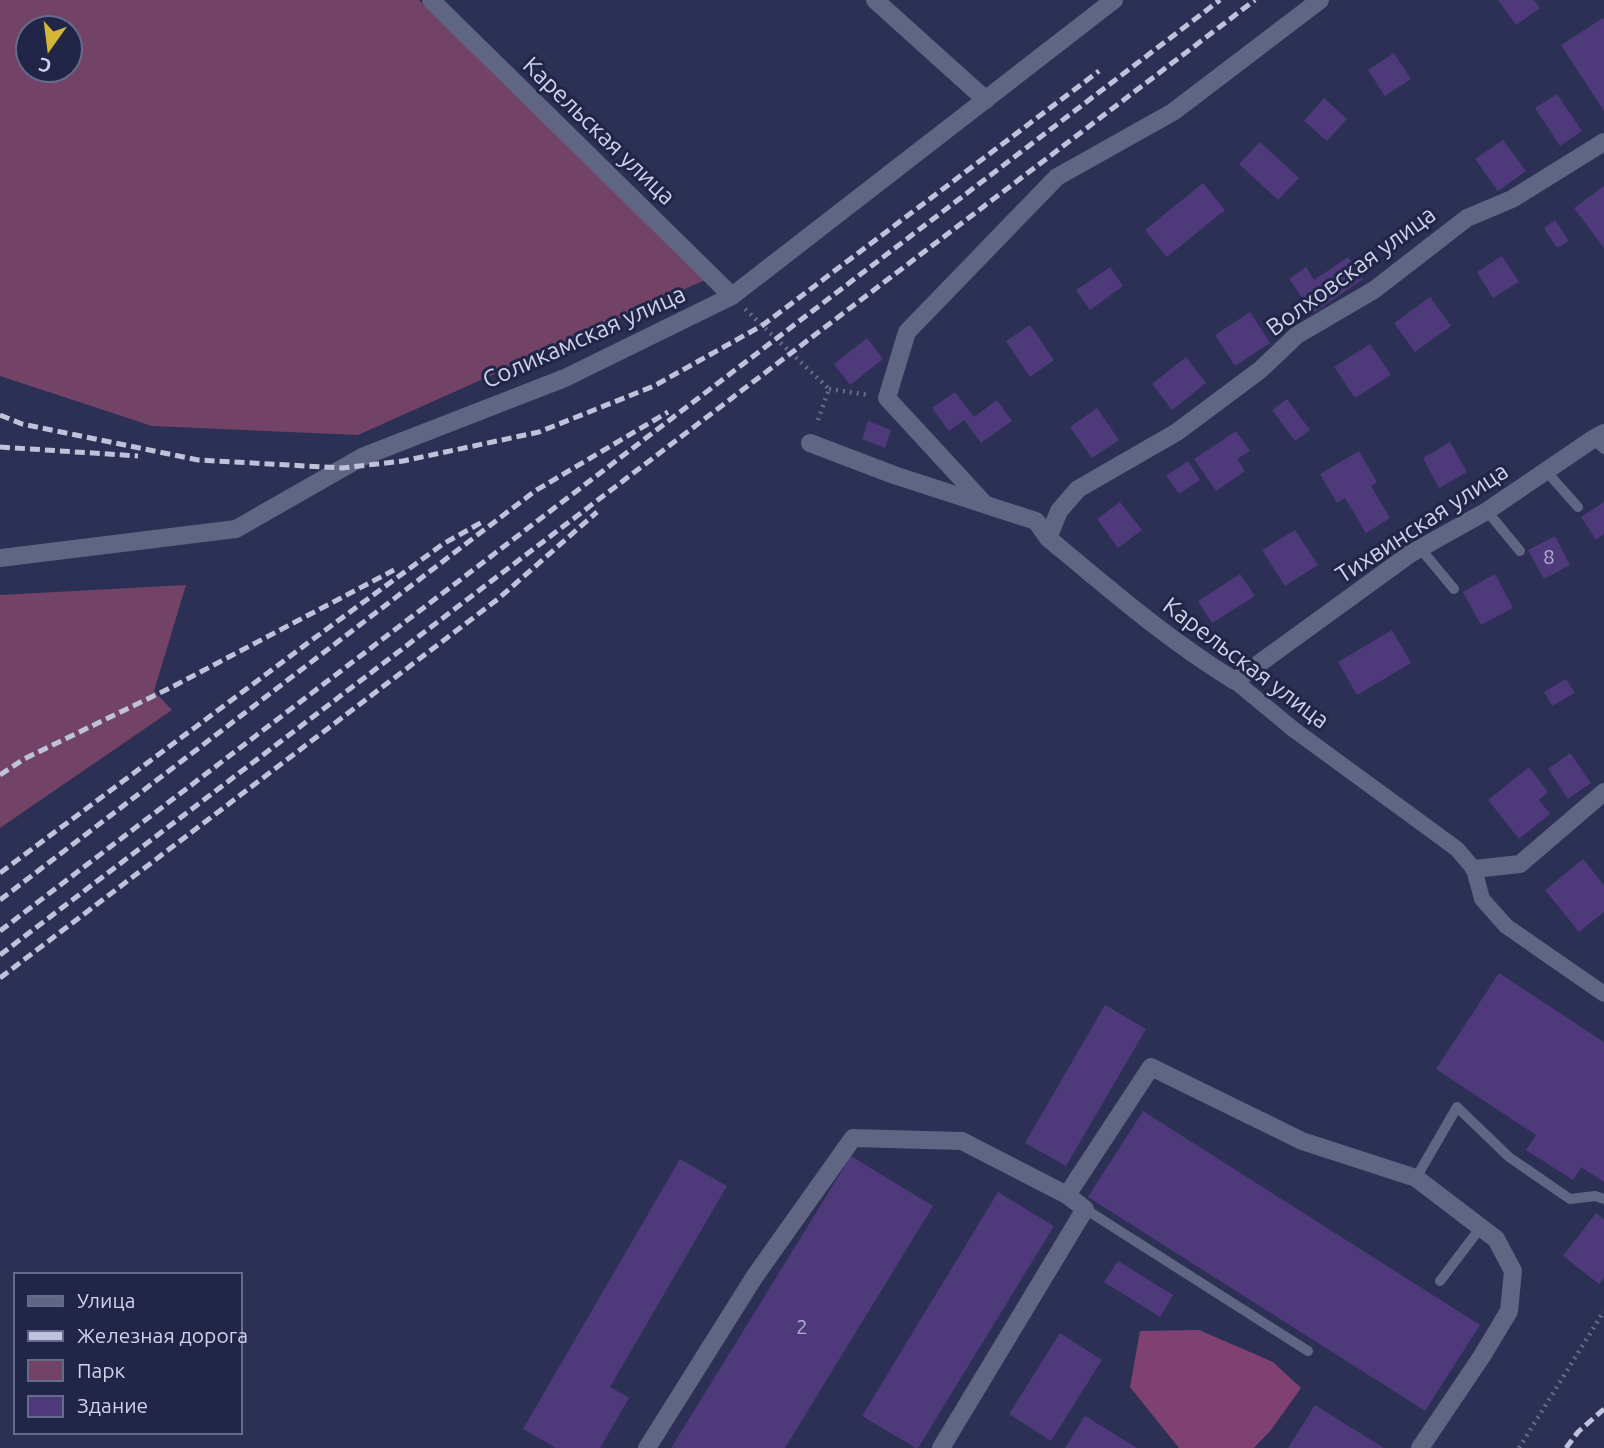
<svg xmlns="http://www.w3.org/2000/svg" width="1604" height="1448" viewBox="0 0 1604 1448" font-family="Ubuntu,sans-serif">
	<rect width="100%" height="100%" fill="#2b3054"/>
	<g fill="#724267" fill-rule="evenodd">
		<path d="M 0,0 L 419,0 L 707,279 L 358,435 L 152,426 L 0,376 ZM 28,28 L 70,28 L 70,70 L 28,70 Z"/>
		<polygon points="186,585 154,691 172,710 0,828 0,595"/>
	</g>
	<polygon fill="#7f4171" points="1199,1330 1273,1362 1301,1388 1271,1430 1254,1448 1179,1448 1130,1387 1140,1331"/>
	<g fill="#4e397a">
		<polygon points="1498,0 1534,0 1540,8 1516,25"/>
		<polygon points="1603,18 1604,19 1604,111 1561,45"/>
		<polygon points="1394,53 1411,79 1385,96 1368,70"/>
		<polygon points="1557,94 1582,131 1560,146 1535,108"/>
		<polygon points="1324,98 1347,119 1327,141 1304,121"/>
		<polygon points="1503,140 1526,171 1498,191 1475,159"/>
		<polygon points="1260,142 1299,178 1278,200 1239,164"/>
		<polygon points="1203,183 1225,210 1167,257 1145,230"/>
		<polygon points="1604,186 1604,248 1574,208"/>
		<polygon points="1555,220 1569,241 1557,248 1544,228"/>
		<polygon points="1502,256 1519,282 1493,298 1477,272"/>
		<polygon points="1348,257 1363,279 1313,313 1289,279 1306,267 1314,280"/>
		<polygon points="1110,267 1123,286 1090,310 1076,290"/>
		<polygon points="1430,297 1451,326 1415,352 1394,323"/>
		<polygon points="1250,312 1270,343 1235,366 1215,335"/>
		<polygon points="1030,325 1054,360 1030,377 1006,341"/>
		<polygon points="867,338 883,359 850,385 834,364"/>
		<polygon points="1370,344 1391,375 1355,398 1334,367"/>
		<polygon points="1186,357 1206,383 1172,410 1152,384"/>
		<polygon points="955,392 974,417 997,400 1012,421 981,443 964,420 949,431 932,408"/>
		<polygon points="1287,399 1310,430 1295,441 1272,410"/>
		<polygon points="1097,408 1119,440 1092,458 1070,427"/>
		<polygon points="868,421 891,430 885,448 862,439"/>
		<polygon points="1236,431 1250,451 1237,459 1245,471 1216,491 1194,459"/>
		<polygon points="1450,442 1467,472 1439,488 1423,458"/>
		<polygon points="1359,451 1377,482 1371,486 1390,518 1366,533 1345,498 1337,503 1320,474"/>
		<polygon points="1188,461 1200,480 1179,494 1166,476"/>
		<polygon points="1120,502 1142,530 1118,548 1097,519"/>
		<polygon points="1604,502 1604,534 1596,540 1581,517"/>
		<polygon points="1295,530 1318,565 1285,586 1262,550"/>
		<polygon points="1555,536 1570,565 1544,579 1528,550"/>
		<polygon points="1240,574 1255,596 1212,623 1198,601"/>
		<polygon points="1495,574 1513,608 1481,625 1463,592"/>
		<polygon points="1392,630 1411,663 1357,695 1338,662"/>
		<polygon points="1566,679 1575,693 1552,706 1544,692"/>
		<polygon points="1570,753 1591,783 1568,799 1548,769"/>
		<polygon points="1529,767 1548,792 1539,800 1550,814 1519,839 1488,800"/>
		<polygon points="1583,859 1604,885 1604,912 1579,932 1545,890"/>
		<polygon points="1499,973 1604,1042 1604,1182 1581,1167 1573,1180 1526,1150 1536,1135 1436,1069"/>
		<polygon points="1105,1005 1146,1029 1066,1166 1025,1143"/>
		<polygon points="1143,1111 1480,1325 1425,1411 1088,1197"/>
		<polygon points="851,1156 933,1206 785,1448 671,1448"/>
		<polygon points="680,1159 727,1186 610,1387 629,1398 600,1448 556,1448 523,1429"/>
		<polygon points="998,1192 1054,1226 918,1448 916,1448 862,1416"/>
		<polygon points="1596,1213 1604,1219 1604,1278 1599,1284 1563,1256"/>
		<polygon points="1118,1261 1173,1295 1160,1317 1104,1282"/>
		<polygon points="1060,1333 1102,1360 1051,1441 1009,1414"/>
		<polygon points="1315,1405 1384,1448 1288,1448"/>
		<polygon points="1085,1416 1137,1448 1065,1448"/>
	</g>
	<g fill="none" stroke-linecap="round" stroke-linejoin="round">
		<g stroke="#676c8b" stroke-width="4.5" stroke-dasharray="2 5" stroke-linecap="butt">
			<polyline points="745,309 829,389 817,423"/>
			<polyline points="829,389 869,395"/>
			<polyline points="1519,1448 1604,1311"/>
		</g>
		<g stroke="#5f6583" stroke-width="10">
			<polyline points="1593,439 1604,449"/>
			<polyline points="1546,471 1578,507"/>
			<polyline points="1487,511 1520,551"/>
			<polyline points="1420,548 1454,589"/>
			<polyline points="1416,1178 1457,1107 1509,1157 1570,1199 1595,1196 1604,1199"/>
			<polyline points="1085,1209 1308,1351"/>
			<polyline points="1440,1281 1481,1227"/>
		</g>
		<polyline stroke="#5f6583" stroke-width="16" points="1235,681 1293,729 1457,849 1474,869 1482,899 1506,926 1604,994"/>
		<g stroke="#5f6583" stroke-width="18">
			<polyline points="431,0 732,296"/>
			<polyline points="875,0 986,100"/>
			<path d="M 810,443 L 894,475 L 1036,521 L 1048,538 C 1109,589 1168,640 1235,681 L 1410,554 L 1487,511 L 1593,439 L 1604,433"/>
			<polyline points="982,501 887,398 907,332 1057,177 1173,112 1320,0"/>
			<polyline points="1048,538 1059,511 1078,489 1177,432 1260,370 1297,335 1374,290 1467,218 1512,199 1604,142"/>
			<polyline points="0,558 236,529 362,457 565,378 732,296 1114,0"/>
			<polyline points="1474,869 1520,864 1604,792"/>
			<polyline points="647,1448 755,1276 853,1138 962,1141 1067,1195 1151,1067 1302,1141 1416,1178 1496,1239 1513,1271 1509,1311 1482,1356 1420,1448"/>
			<polyline points="941,1448 1085,1209 1067,1195"/>
		</g>
		<g stroke="#bec3db" stroke-width="5" stroke-dasharray="10 5" stroke-linecap="butt">
			<polyline points="0,415 22,424 198,460 342,468 403,461 539,432 654,386 763,325 1099,71"/>
			<polyline points="0,447 138,456"/>
			<polyline points="0,775 24,759 172,687 394,570"/>
			<polyline points="0,873 324,631 443,544 484,521"/>
			<polyline points="0,900 535,491 668,412"/>
			<polyline points="0,931 1220,0"/>
			<polyline points="0,955 1255,0"/>
			<polyline points="0,978 498,599 597,512"/>
			<polyline points="1566,1448 1578,1432 1604,1409"/>
		</g>
	</g>
	<g text-anchor="middle" stroke-width="6" stroke-linejoin="round" paint-order="stroke">
		<g font-size="21" fill="#aeacce">
			<text x="1549" y="564">8</text>
			<text x="802" y="1334">2</text>
		</g>
		<g font-size="24" fill="#ced3ea" stroke="#212648">
			<text transform="translate(599 131) rotate(44)" y="8">Карельская улица</text>
			<text transform="translate(1351 271) rotate(-36)" y="8">Волховская улица</text>
			<text transform="translate(584 337) rotate(-24)" y="8">Соликамская улица</text>
			<text transform="translate(1422 523) rotate(-33)" y="8">Тихвинская улица</text>
			<text transform="translate(1246 663) rotate(37)" y="8">Карельская улица</text>
		</g>
	</g>
	<rect x="14" y="1273" width="228" height="161" fill="#212648" stroke="#666b89" stroke-width="2"/>
	<rect x="28" y="1296" width="35" height="10" fill="#5f6583" stroke="#666b89" stroke-width="2"/>
	<text x="77" y="1308" font-size="21" fill="#ced3ea">Улица</text>
	<rect x="28" y="1331" width="35" height="10" fill="#bec3db" stroke="#666b89" stroke-width="2"/>
	<text x="77" y="1343" font-size="21" fill="#ced3ea">Железная дорога</text>
	<rect x="28" y="1360" width="35" height="21" fill="#724267" stroke="#666b89" stroke-width="2"/>
	<text x="77" y="1378" font-size="21" fill="#ced3ea">Парк</text>
	<rect x="28" y="1396" width="35" height="21" fill="#4e397a" stroke="#666b89" stroke-width="2"/>
	<text x="77" y="1413" font-size="21" fill="#ced3ea">Здание</text>
	<g transform="translate(49 49) rotate(194)"><circle r="33" fill="#212648" stroke="#666b89" stroke-width="2"/>
	<path d="M0-5L12 26L0 18L-12 26Z" fill="#d3b635"/>
	<text y="-10" font-size="19" font-weight="bold" text-anchor="middle" fill="#ced3ea">С</text>
	</g>
</svg>
